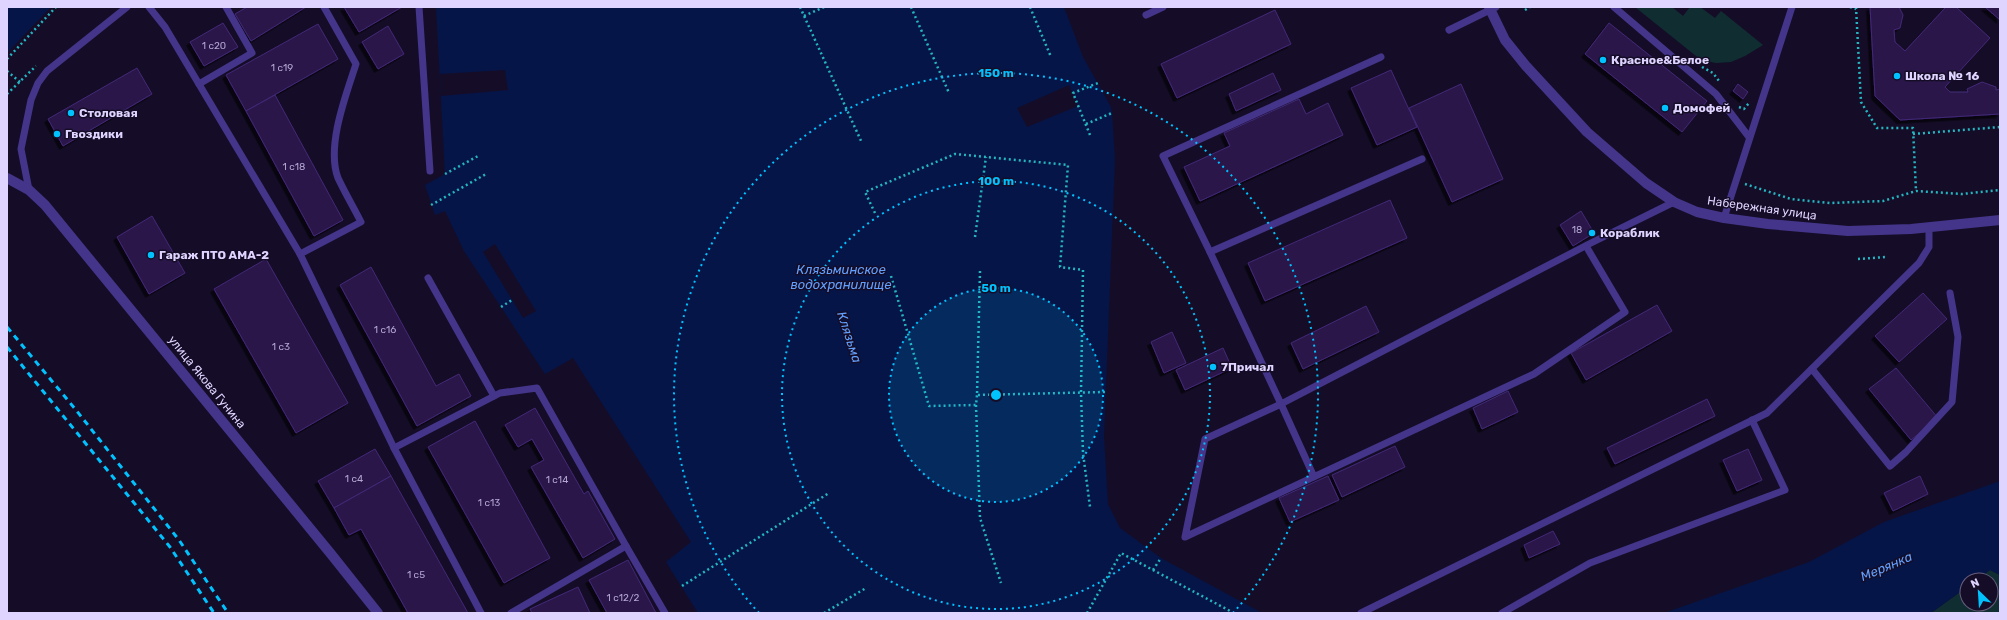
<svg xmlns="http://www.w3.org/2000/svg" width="2007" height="620" viewBox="0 0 2007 620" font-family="Rubik,sans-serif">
	<defs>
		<filter id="shadow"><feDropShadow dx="-3.5" dy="3.5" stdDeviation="0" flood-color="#0009"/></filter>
	</defs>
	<rect width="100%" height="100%" fill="#150d27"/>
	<g fill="#102e32">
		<polygon points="1635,7 1672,7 1683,16 1690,7 1700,7 1715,18 1721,11 1763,45 1745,56 1731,62 1716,63 1701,60"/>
		<polygon points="1990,570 2000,575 2000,613 1931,613 1967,587 1967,604 1991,604 1991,580 1976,580"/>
	</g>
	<g fill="#061548">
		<polygon points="7,7 51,7 7,53"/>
		<polygon points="436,7 1064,7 1083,57 1111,107 1112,113 1115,159 1104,436 1108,504 1120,528 1161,558 1262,613 698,613 666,562 691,542 573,358 545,374 464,251 445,211 435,215 425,185 445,174"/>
		<polygon points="2000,481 2000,575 1990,570 1976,580 1967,580 1967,587 1931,613 1664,613 1809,562 1884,522"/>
	</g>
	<g fill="#150d27">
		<polygon points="505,70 508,90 441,96 440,74"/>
		<polygon points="1069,85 1078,106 1027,127 1017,108"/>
		<polygon points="495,244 536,311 523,318 483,252"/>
	</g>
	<g fill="#29184a" stroke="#432878" filter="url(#shadow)">
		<polygon points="247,7 306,7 251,41 235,14"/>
		<polygon points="344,7 402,7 359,32"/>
		<polygon points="1870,7 1899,7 1903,15 1900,28 1894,30 1895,42 1905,51 1946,7 1956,7 1990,38 1945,87 1950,92 1968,92 1967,89 1982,82 1996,87 1996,90 2000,89 2000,114 1900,120 1875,96"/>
		<polygon points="1985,7 2000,7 2000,20"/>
		<polygon points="1275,10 1291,44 1177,98 1161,64"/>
		<polygon points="223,23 238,47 204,66 190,42"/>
		<polygon points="1609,23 1707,101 1682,132 1585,54"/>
		<polygon points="318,24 338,59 246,111 226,75"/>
		<polygon points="388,26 404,54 378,69 362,42"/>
		<polygon points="137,68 152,94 63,146 48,119"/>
		<polygon points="1391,70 1417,127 1377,145 1351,88"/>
		<polygon points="1273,73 1281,90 1236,111 1229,94"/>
		<polygon points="1461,84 1503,179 1452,202 1409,108"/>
		<polygon points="1738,84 1748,92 1743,99 1733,91"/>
		<polygon points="275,95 343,220 314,236 246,111"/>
		<polygon points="1299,99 1306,114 1328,103 1343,135 1200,201 1184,167 1230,146 1224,133"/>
		<polygon points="1390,200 1407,238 1265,301 1248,263"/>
		<polygon points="1581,211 1594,233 1573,246 1560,225"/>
		<polygon points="152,216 185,273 149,294 117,237"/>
		<polygon points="266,259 348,403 296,433 214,289"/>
		<polygon points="371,267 436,386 459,374 471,396 417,426 340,285"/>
		<polygon points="1923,293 1947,319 1899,362 1875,336"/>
		<polygon points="1657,305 1672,331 1586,380 1571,353"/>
		<polygon points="1366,306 1379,332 1303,369 1291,343"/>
		<polygon points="1172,332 1186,363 1164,373 1151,342"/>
		<polygon points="1223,348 1232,368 1185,390 1176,370"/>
		<polygon points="1896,368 1938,418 1911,440 1869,389"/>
		<polygon points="1508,391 1518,412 1482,429 1473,408"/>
		<polygon points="1707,399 1715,416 1615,464 1607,448"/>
		<polygon points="535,408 584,494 588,491 615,539 583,558 531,467 544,460 532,439 518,447 505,425"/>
		<polygon points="475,421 550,558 504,583 428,447"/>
		<polygon points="1395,446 1405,467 1342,497 1332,475"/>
		<polygon points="375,449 391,476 334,508 318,481"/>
		<polygon points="1748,449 1762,480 1737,491 1723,460"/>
		<polygon points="391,476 468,613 408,613 361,529 349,535 334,508"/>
		<polygon points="1328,476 1339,500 1290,522 1279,498"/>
		<polygon points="1920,476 1928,494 1893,511 1884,493"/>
		<polygon points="1553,531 1560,544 1529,558 1524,545"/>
		<polygon points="628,560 656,613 607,613 589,580"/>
		<polygon points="578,587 590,613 532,613 530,609"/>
	</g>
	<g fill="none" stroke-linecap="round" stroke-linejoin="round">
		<g stroke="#25b5c1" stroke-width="2.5" stroke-dasharray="2 3" stroke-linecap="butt">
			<polyline points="800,7 862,143"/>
			<polyline points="911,7 949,93"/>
			<polyline points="1030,7 1051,57"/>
			<polyline points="1850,7 1856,9"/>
			<polyline points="1856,7 1861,102 1877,128 1913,128 1916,191"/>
			<polyline points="1525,10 1530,7"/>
			<polyline points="804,16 824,7"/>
			<polyline points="7,59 56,7"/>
			<polyline points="1702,67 1713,73 1719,81"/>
			<polyline points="7,71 20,82"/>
			<polyline points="7,94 36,66"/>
			<polyline points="1739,107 1744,109 1749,103"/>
			<polyline points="1086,124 1112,113"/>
			<polyline points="1913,134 2000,127"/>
			<polyline points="1090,135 1073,93 1098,83"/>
			<polyline points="445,174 478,156"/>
			<polyline points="1745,184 1791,199 1830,203 1883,201 1916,191 1962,194 2000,190"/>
			<polyline points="431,205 486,174"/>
			<polyline points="875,213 865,192 955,154 1068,165 1060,267 1083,270 1081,393 1083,453 1090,507"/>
			<polyline points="975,237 986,157"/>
			<polyline points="1858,259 1886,257"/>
			<polyline points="980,271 977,395 1105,392"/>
			<polyline points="891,276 929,406 976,405 977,395"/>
			<polyline points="501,307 512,300"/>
			<polyline points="976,405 980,518 1001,583"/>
			<polyline points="1153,570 1161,558"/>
			<polyline points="682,586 829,493"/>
			<polyline points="824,613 866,588"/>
			<polyline points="1087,613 1121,553 1232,612"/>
		</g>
		<g stroke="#44358a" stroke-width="7">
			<polyline points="149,7 165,27 300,254 394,448 481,613"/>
			<polyline points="419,7 430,171"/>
			<polyline points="1614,7 1716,94 1749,137"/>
			<polyline points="1146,15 1163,7"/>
			<polyline points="1449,30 1496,7"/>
			<polyline points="199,84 252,53 226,7"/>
			<polyline points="1422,159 1210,252 1281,404 1591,243 1674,202"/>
			<polyline points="29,190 21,149 31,100 38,83 47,71 127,7"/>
			<polyline points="1724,218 1792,7"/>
			<polyline points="1210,252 1163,156 1381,57"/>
			<path d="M 300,254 L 361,222 C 354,208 345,193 338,178 C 326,146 346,95 356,64 L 324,7"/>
			<polyline points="428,278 494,396"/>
			<polyline points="1812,369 1890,466 1906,452 1952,402 1958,337 1950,293"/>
			<polyline points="394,448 500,393 537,388 626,546 511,613"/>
			<polyline points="1314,477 1281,404 1205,439 1185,537 1534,374 1625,312 1586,246"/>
			<polyline points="626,546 665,613"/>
			<polyline points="1361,613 1767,413 1919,263 1929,247 1929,228"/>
			<polyline points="1502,613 1590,563 1785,490 1752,420"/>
		</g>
		<polyline stroke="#44358a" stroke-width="10" points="7,178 29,190 45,205 331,554 378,613"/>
		<polyline stroke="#44358a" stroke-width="10" points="1489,7 1505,40 1526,66 1587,132 1646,183 1674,202 1697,212 1724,218 1768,224 1848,231 1911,229 2000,220"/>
		<g stroke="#00c2ff" stroke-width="3" stroke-dasharray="6 5" stroke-linecap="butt">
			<polyline points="7,327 76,410 179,540 228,613"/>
			<polyline points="7,347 170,547 214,613"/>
		</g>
	</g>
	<circle cx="996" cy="395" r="107" fill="#00c2ff" fill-opacity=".12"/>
	<g fill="none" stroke="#00c2ff" stroke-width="2" stroke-dasharray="2 4">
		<circle cx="996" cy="395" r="107"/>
		<circle cx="996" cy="395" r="214"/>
		<path d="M759 613A322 322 0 1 1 1233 613"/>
	</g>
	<g fill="#00c2ff" stroke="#150d27" stroke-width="1.5">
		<circle cx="1603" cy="60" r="4"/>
		<circle cx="1897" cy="76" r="4"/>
		<circle cx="1665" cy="108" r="4"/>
		<circle cx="71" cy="113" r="4"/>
		<circle cx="57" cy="134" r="4"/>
		<circle cx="1592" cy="233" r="4"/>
		<circle cx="151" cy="255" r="4"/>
		<circle cx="1213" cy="367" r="4"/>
	</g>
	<g text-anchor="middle" stroke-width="3" stroke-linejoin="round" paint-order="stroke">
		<g font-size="10" fill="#b2a5d2">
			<text x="214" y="49">1 с20</text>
			<text x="282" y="71">1 с19</text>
			<text x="294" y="170">1 с18</text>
			<text x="1577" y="233">18</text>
			<text x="385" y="333">1 с16</text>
			<text x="281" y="350">1 с3</text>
			<text x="354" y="482">1 с4</text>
			<text x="557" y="483">1 с14</text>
			<text x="489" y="506">1 с13</text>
			<text x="416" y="578">1 с5</text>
			<text x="623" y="601">1 с12/2</text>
		</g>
		<g font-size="12" font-weight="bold" fill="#dfd4ff" stroke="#150d27" text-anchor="start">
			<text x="1611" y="64">Красное&amp;Белое</text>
			<text x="1905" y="80">Школа № 16</text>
			<text x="1673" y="112">Домофей</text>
			<text x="79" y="117">Столовая</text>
			<text x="65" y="138">Гвоздики</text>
			<text x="1600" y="237">Кораблик</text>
			<text x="159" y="259">Гараж ПТО АМА-2</text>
			<text x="1221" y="371">7Причал</text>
		</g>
		<g font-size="12" fill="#dfd4ff" stroke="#150d27">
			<text transform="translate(1762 208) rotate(8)" y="4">Набережная улица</text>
			<text transform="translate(207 382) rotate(51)" y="4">улица Якова Гунина</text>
		</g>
		<g font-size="13" font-style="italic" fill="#62a0ff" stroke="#150d27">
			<text x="841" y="274">Клязьминское<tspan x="841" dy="15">водохранилище</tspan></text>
			<text transform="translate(850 337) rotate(72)" y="5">Клязьма</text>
			<text transform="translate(1886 566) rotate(-23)" y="5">Мерянка</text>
		</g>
	</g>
	<circle cx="996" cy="395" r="6" fill="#00c2ff" stroke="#150d27" stroke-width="2"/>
	<g font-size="12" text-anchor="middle" font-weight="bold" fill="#00c2ff" stroke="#150d27" stroke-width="3" stroke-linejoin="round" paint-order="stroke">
		<text x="996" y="77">150 m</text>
		<text x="996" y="185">100 m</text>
		<text x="996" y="292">50 m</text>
	</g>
	<rect width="2007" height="620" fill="none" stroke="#dfd4ff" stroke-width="16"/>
	<g transform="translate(1979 592) rotate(335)"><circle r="19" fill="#150d27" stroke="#665d7d"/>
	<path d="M0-3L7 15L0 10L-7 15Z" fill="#00c2ff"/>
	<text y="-6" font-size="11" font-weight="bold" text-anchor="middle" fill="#dfd4ff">N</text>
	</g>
</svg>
